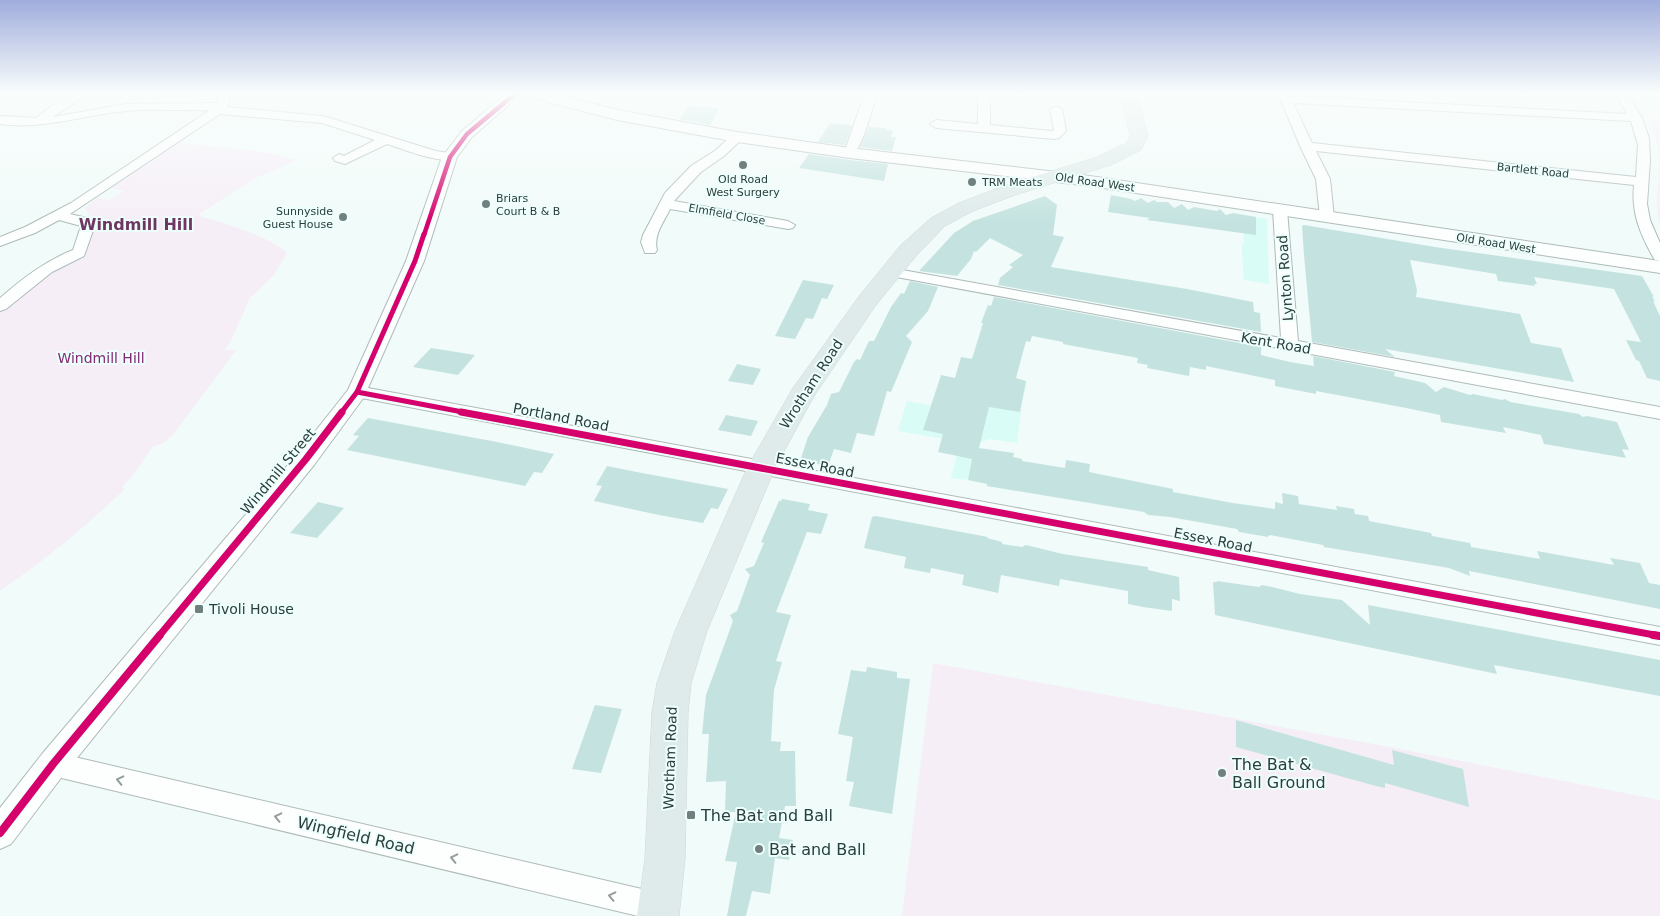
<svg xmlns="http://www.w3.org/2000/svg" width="1660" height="916" viewBox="0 0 1660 916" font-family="'DejaVu Sans',sans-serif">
	<rect width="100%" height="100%" fill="#f1fbf9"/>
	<g fill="#d9fcf7">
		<polygon points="1243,215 1267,219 1269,284 1244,280 1242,250 1242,245 1244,245"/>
		<polygon points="972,356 1001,362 1016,379 1027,381 1020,412 1021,412 1017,443 990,439 979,443 975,465 971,464 968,480 951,478 960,442 898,431 907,401 946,408"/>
	</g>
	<g fill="#f6eef7">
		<path d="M 1646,114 L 1660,116 L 1660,225 C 1654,203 1660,181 1659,159 C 1659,143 1652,128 1646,114 Z"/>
		<path d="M 179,143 L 269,153 L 297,160 L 252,180 L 199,214 L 202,217 C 217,220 281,241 287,254 L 274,275 L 250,298 L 231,341 L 224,350 L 236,350 L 173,435 L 162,444 L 153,446 L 134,474 L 122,487 L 125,489 C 86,526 44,561 0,591 L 0,309 L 35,279 L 86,257 L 85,244 L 92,220 L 85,208 L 97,198 L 109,200 L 124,191 L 111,188 Z"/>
		<polygon points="933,663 1390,747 1660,800 1660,916 902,916"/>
	</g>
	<g fill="#c4e3e0">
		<polygon points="690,105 720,108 710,125 679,119"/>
		<polygon points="830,123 852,125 845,145 818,142"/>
		<polygon points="869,127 887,128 886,130 893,131 891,137 896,137 892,151 860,147"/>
		<polygon points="809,154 850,160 888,164 884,181 799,168"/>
		<polygon points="1111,195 1131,199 1135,201 1141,198 1148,203 1154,200 1157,202 1168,202 1174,208 1182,204 1188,210 1194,207 1217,211 1220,209 1226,215 1233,213 1256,217 1256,235 1147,220 1150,218 1108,212"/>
		<polygon points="1045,196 1057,205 1053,235 1064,237 1051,267 1187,289 1253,302 1254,312 1260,313 1261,332 998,285 1000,278 1013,267 1009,265 1023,255 990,238 976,252 974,251 971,259 957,276 919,271 954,233 973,221"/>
		<polygon points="1304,225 1435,247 1642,276 1654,297 1652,296 1655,302 1653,301 1660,316 1660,381 1647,378 1639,361 1636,360 1626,340 1641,342 1614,289 1534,277 1537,284 1534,284 1535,286 1498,281 1496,274 1410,260 1417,290 1416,297 1520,314 1531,343 1561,348 1574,382 1385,349 1395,357 1312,342 1304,255 1302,226"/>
		<polygon points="803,280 834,285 827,299 822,298 813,319 806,318 795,339 775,336"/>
		<polygon points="910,281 938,287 928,311 906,336 912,342 891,392 887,391 874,436 857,433 851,453 834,449 828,466 800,461 808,437 827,405 831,394 839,392 854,362 857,359 860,360 869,341 874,341 891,307 901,293 904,294"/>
		<polygon points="994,297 1261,347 1261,355 1290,362 1314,366 1313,356 1395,372 1394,376 1425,383 1436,392 1444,387 1470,395 1473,394 1502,400 1505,399 1510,402 1579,414 1583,417 1587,416 1617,422 1629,450 1622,449 1626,458 1544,444 1541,435 1503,427 1506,433 1441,422 1440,415 1406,408 1316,391 1316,394 1275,386 1275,380 1206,366 1206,370 1190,367 1189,376 1147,368 1148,365 1137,363 1138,358 1063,344 1063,342 1032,336 1030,342 1026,341 1016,378 1026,381 1020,412 989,407 979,448 1014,453 1013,457 1022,459 1022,461 1065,468 1066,460 1090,464 1089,472 1173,489 1173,492 1233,503 1275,509 1275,502 1283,504 1282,493 1298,496 1299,504 1337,510 1336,506 1354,509 1355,514 1368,516 1369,521 1431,533 1432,536 1470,543 1471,547 1540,559 1537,551 1614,565 1610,558 1640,563 1649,583 1660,585 1660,609 1469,571 1470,576 1449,568 1324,547 1323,545 1307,542 1270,535 1268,536 1268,537 1239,532 1237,529 1170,517 1148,515 1144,512 987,486 987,484 968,480 972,459 938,452 943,434 923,430 941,375 955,378 961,357 972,359 983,323 981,323 988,305 991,306"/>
		<polygon points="431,348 475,355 458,375 413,367"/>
		<polygon points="737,364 761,369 753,385 728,381"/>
		<polygon points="726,415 758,421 751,436 718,430"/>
		<polygon points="368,418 497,442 554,454 542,473 534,472 525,486 347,450 359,436 353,435"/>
		<polygon points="607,466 642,473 728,489 718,509 711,508 703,523 659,515 594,501 602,486 596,485"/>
		<polygon points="782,499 810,504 808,510 828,514 821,534 807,532 776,612 791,615 776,661 782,662 774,690 771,741 781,742 780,751 795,751 796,806 785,806 779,838 793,840 789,860 775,858 770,894 752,891 746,916 727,916 737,862 725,861 736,812 725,812 726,781 706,782 709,734 702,734 706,695 733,621 730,615 737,611 750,575 745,569 754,566 764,543 761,542 779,501 781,501"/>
		<polygon points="318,502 344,508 317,538 290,533"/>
		<polygon points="876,516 988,537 987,538 1002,542 1002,544 1022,547 1026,545 1063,554 1148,567 1148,570 1179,577 1180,601 1172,599 1172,611 1143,607 1128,604 1128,591 1060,579 1059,586 1001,575 998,593 962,585 964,575 931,568 930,573 904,568 906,557 864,548 872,517"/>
		<polygon points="1217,581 1259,587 1262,585 1272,587 1300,594 1342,600 1370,625 1368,605 1660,660 1660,696 1494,665 1497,674 1215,615 1213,582 1217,582"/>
		<polygon points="867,667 897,672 897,678 910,679 892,814 849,806 854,782 846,781 853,737 838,734 851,670 866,672"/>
		<polygon points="595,705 622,709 601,773 572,769"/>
		<polygon points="1236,720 1394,765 1392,750 1463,769 1469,807 1385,783 1385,788 1372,785 1236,747"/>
	</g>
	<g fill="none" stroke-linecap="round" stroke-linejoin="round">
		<defs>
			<g id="minor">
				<path d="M 75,93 L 89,93 L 53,117 L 126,104 L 217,103 L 219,93 L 231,93 L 227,107 L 323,116 L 436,151 L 454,154 L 456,157 C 447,167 400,148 387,144 L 345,164 L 335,161 L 333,158 L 339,154 L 344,156 L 375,140 L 322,123 L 220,114 L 70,214 L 87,218 L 95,225 L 84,256 L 52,272 L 6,309 L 0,311 L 0,298 C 22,279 45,261 73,250 L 81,226 L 59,220 L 35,233 L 0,246 L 0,237 L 25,227 L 71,203 L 210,110 C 182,111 154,108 126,111 C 83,115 44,130 0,124 L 0,116 L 36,118 L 52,106 Z"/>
				<path d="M 865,93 L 877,93 C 873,106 861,154 850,157 L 846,156 L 844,153 Z"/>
				<polygon points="978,93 990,93 990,125 1052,131 1054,130 1050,109 1056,106 1062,109 1066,131 1059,138 1055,139 936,128 930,124 936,120 978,124"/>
				<path d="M 1278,93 L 1289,93 L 1290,96 L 1627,114 L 1616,93 L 1627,93 L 1642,118 L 1649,138 L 1650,160 L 1647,204 L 1650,220 L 1660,243 L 1660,261 L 1655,260 L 1653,257 C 1640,234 1631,212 1634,185 L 1316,151 L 1330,179 L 1334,217 L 1327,221 L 1322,220 L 1320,217 L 1316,179 L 1300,146 ZM 1293,103 L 1631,121 L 1638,145 L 1636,177 L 1312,143 Z"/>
				<path d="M 737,133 L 741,134 L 743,137 L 741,140 L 724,156 L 701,172 L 674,201 L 788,221 L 795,225 L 793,228 L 788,229 L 670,209 C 664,222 653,235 657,250 L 655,253 L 645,253 L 641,242 L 643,235 L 665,193 L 691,166 L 716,150 L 733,134 Z"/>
				<polygon points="1280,206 1287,210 1298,341 1660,407 1660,419 891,276 886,275 884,272 886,269 891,268 1281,338 1273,210"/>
				<polygon points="357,386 1660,627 1660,645 351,396 348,392 351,388"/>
				<polygon points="53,752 659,893 669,897 673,907 669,916 638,916 53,776 44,772 40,764 44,756"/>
			</g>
			<polygon id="tertiary" points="507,93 522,93 472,137 457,157 424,261 364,397 314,465 64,774 11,844 0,849 0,808 42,754 298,453 348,390 406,261 442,157 462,131"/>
			<polygon id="secondary" points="524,93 552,93 618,110 737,132 850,148 1090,176 1660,261 1660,273 1090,186 850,158 737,142 617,120 526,96"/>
			<polygon id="primary" points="1120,93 1136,93 1148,135 1141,150 1111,165 1015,195 973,211 945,226 916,256 876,305 814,396 775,468 707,631 691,683 688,712 685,859 679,916 637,916 645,859 652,712 657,683 675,631 747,468 793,388 860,295 900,246 931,218 959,203 1001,187 1097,157 1127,143 1130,135"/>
		</defs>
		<use href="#minor" stroke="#aebbb9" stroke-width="2"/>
		<use href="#tertiary" stroke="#aebbb9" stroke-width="2"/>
		<use href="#secondary" stroke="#aebbb9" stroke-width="2"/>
		<use href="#primary" stroke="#d0d7d5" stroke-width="1"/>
		<use href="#minor" fill="#fdfefe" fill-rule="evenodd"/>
		<use href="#tertiary" fill="#fdfefe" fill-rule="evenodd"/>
		<use href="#secondary" fill="#fdfefe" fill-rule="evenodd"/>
		<use href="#primary" fill="#deebea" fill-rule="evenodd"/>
		<defs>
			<polyline id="cycleway-far3" points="424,235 450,157 467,134 516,93"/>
			<g id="cycleway-far2">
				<polyline points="357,392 468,413"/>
				<polyline points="341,413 357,392 415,261 424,234"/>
			</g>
			<g id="cycleway-far1">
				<polyline points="461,412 1660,636"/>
				<polyline points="159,636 306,459 342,412"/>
			</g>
			<g id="cycleway">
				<polyline points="1653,635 1660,636"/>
				<polyline points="0,833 53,764 160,635"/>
			</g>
		</defs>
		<use href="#cycleway-far3" stroke="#edfffc" stroke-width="6"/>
		<use href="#cycleway-far2" stroke="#edfffc" stroke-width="8"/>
		<use href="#cycleway-far1" stroke="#edfffc" stroke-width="10"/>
		<use href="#cycleway" stroke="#edfffc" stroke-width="11"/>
		<use href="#cycleway-far3" stroke="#d6006c" stroke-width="4.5"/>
		<use href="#cycleway-far2" stroke="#d6006c" stroke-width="5"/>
		<use href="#cycleway-far1" stroke="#d6006c" stroke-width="7"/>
		<use href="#cycleway" stroke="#d6006c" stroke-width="8"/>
	</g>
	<defs><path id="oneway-chevron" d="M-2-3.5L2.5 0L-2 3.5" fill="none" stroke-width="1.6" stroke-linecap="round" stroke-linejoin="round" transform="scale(1.25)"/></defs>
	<g stroke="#949e9c">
		<use href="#oneway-chevron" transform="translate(120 780) rotate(-167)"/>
		<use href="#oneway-chevron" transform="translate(278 817) rotate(-167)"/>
		<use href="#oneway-chevron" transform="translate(454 858) rotate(-167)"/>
		<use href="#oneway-chevron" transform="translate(612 896) rotate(-167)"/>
	</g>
	<linearGradient id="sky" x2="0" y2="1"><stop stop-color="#a0addc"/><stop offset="0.42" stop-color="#f9fdfc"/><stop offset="1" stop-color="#f9fdfc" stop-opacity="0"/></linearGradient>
	<rect width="1660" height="222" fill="url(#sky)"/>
	<g fill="#71807e" stroke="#edfffc" stroke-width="2">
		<circle cx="743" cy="165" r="5"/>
		<circle cx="972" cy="182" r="5"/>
		<circle cx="486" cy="204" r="5"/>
		<circle cx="343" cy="217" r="5"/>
		<rect x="194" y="604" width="10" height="10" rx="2.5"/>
		<circle cx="1222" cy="773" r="5"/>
		<rect x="686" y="810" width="10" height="10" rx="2.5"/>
		<circle cx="759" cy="849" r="5"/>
	</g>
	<g text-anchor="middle" stroke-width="4" stroke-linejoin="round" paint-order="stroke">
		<g font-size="11" fill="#2c3d3b" stroke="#edfffc">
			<text transform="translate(1533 170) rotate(6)" y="4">Bartlett Road</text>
			<text transform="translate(1095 182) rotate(8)" y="4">Old Road West</text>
			<text transform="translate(727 214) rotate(10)" y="4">Elmfield Close</text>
			<text transform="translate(1496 243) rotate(9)" y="4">Old Road West</text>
		</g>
		<g font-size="11" fill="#2c3d3b" stroke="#edfffc" text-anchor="start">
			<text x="743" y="183" text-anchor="middle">Old Road<tspan x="743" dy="13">West Surgery</tspan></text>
			<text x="982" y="186">TRM Meats</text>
			<text x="496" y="202">Briars<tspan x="496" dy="13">Court B &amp; B</tspan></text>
			<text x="333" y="215" text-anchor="end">Sunnyside<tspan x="333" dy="13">Guest House</tspan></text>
		</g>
		<g font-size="14" fill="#2c3d3b" stroke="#edfffc">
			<text transform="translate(1285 278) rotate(-94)" y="5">Lynton Road</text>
			<text transform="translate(1276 343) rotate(10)" y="5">Kent Road</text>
			<text transform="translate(811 384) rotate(-57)" y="5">Wrotham Road</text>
			<text transform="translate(561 417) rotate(11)" y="5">Portland Road</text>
			<text transform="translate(815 465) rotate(11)" y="5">Essex Road</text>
			<text transform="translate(278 471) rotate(-50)" y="5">Windmill Street</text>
			<text transform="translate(1213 540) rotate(11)" y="5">Essex Road</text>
			<text transform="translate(670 758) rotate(-88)" y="5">Wrotham Road</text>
		</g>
		<g font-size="14" fill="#842972" stroke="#edfffc">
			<text x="101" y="363">Windmill Hill</text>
		</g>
		<g font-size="14" fill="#2c3d3b" stroke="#edfffc" text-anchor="start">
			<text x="209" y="614">Tivoli House</text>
		</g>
		<g font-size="16" font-weight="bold" fill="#6f3662" stroke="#edfffc">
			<text x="136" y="230">Windmill Hill</text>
		</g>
		<g font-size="16" fill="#2c3d3b" stroke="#edfffc" text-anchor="start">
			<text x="1232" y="770">The Bat &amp;<tspan x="1232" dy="18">Ball Ground</tspan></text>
			<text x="701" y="821">The Bat and Ball</text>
			<text x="769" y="855">Bat and Ball</text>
		</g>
		<g font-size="16" fill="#2c3d3b" stroke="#edfffc">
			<text transform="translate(356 835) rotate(13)" y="6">Wingfield Road</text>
		</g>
	</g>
</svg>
